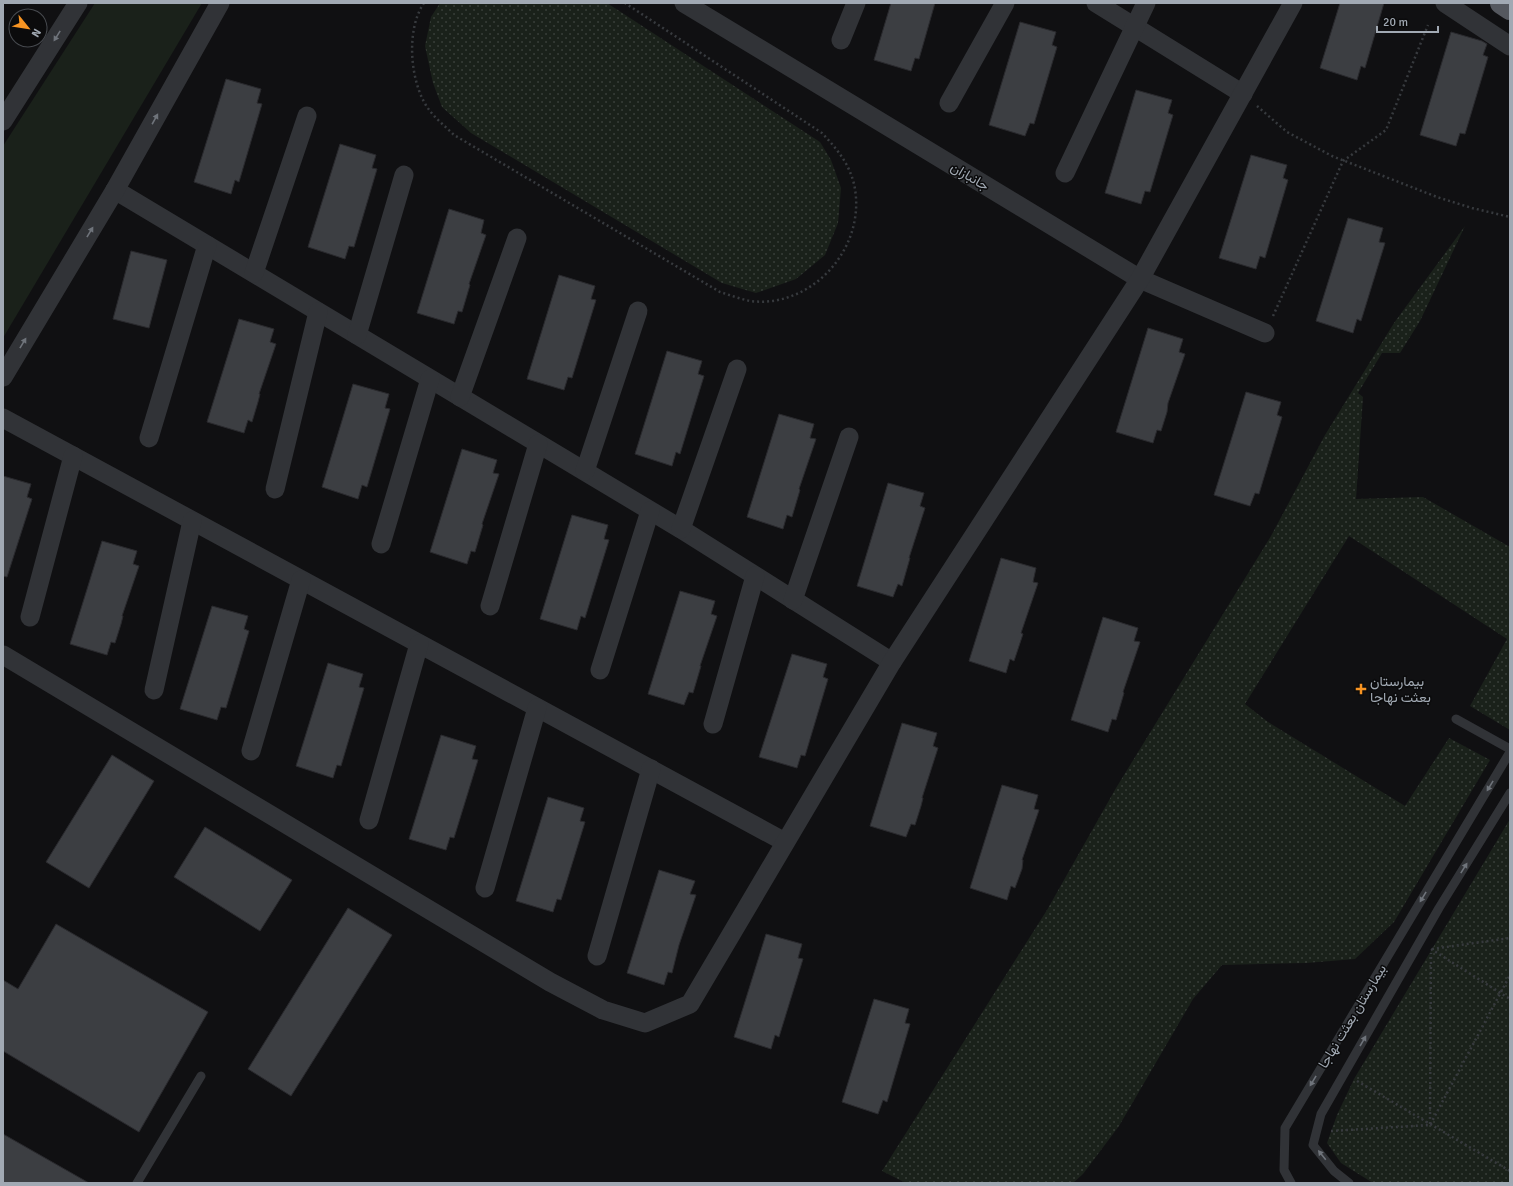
<svg xmlns="http://www.w3.org/2000/svg" width="1513" height="1186" viewBox="0 0 1513 1186" font-family="Signika,Vazirmatn,sans-serif">
	<defs>
		<pattern id="grass-dots" width="8" height="8" patternUnits="userSpaceOnUse"><rect width="8" height="8" fill="#1a211a"/><path d="M2 2h.1M6 6h.1" fill="none" stroke="#383e39" stroke-width="1.8" stroke-linecap="round"/></pattern>
	</defs>
	<rect width="100%" height="100%" fill="#101012"/>
	<g fill="url(#grass-dots)">
		<polygon points="440,3 607,3 820,142 831,160 841,188 838,223 825,255 796,279 756,293 722,283 471,133 442,107 433,83 425,46 431,17"/>
		<polygon points="1465,226 1420,321 1400,353 1382,353 1358,393 1363,397 1356,499 1423,497 1510,547 1510,730 1470,706 1507,639 1349,536 1245,704 1268,722 1405,806 1449,738 1490,760 1394,922 1355,959 1306,963 1222,965 1193,999 1119,1126 1083,1174 1073,1183 906,1183 882,1171 1047,910 1116,788 1271,536 1325,435 1394,323"/>
		<polygon points="1510,819 1510,1183 1373,1183 1341,1163 1327,1143 1337,1115 1354,1079"/>
	</g>
	<polygon fill="#1a211a" points="95,3 202,3 3,338 3,146"/>
	<g fill="#3c3e42" stroke="#2a2a2e">
		<polygon points="891,3 935,3 919,59 915,58 911,71 874,60"/>
		<polygon points="1340,3 1384,3 1365,68 1361,66 1357,80 1320,68"/>
		<polygon points="1020,22 1056,32 1052,45 1057,47 1034,124 1030,123 1025,136 989,125"/>
		<polygon points="1451,32 1482,41 1487,44 1483,55 1488,57 1465,134 1460,133 1456,146 1420,135"/>
		<polygon points="226,79 261,89 257,103 262,104 239,182 235,180 231,194 194,182"/>
		<polygon points="1136,90 1172,100 1168,113 1173,115 1150,192 1145,191 1141,204 1105,193"/>
		<polygon points="340,144 376,155 372,168 377,169 354,247 349,246 345,259 308,247"/>
		<polygon points="1251,155 1287,165 1283,178 1288,180 1265,258 1260,256 1256,269 1219,258"/>
		<polygon points="449,209 484,220 481,233 486,235 469,284 470,285 462,312 458,311 454,324 417,313"/>
		<polygon points="1348,218 1383,228 1379,242 1385,243 1361,321 1357,319 1353,333 1316,321"/>
		<polygon points="131,251 167,260 149,328 113,319"/>
		<polygon points="559,275 595,286 591,299 596,300 572,378 568,377 564,390 527,379"/>
		<polygon points="239,319 274,329 270,342 276,344 259,394 260,394 258,402 252,422 248,420 244,433 207,422"/>
		<polygon points="1148,328 1183,339 1179,352 1185,354 1168,403 1167,412 1161,431 1157,430 1153,443 1116,432"/>
		<polygon points="667,351 702,361 698,374 704,376 680,454 676,452 672,466 635,454"/>
		<polygon points="353,384 389,394 385,408 390,409 367,487 362,485 358,499 322,487"/>
		<polygon points="1246,392 1281,402 1277,415 1282,417 1259,494 1255,493 1250,506 1214,495"/>
		<polygon points="779,414 814,424 810,438 816,439 799,489 800,490 792,517 787,515 783,529 747,517"/>
		<polygon points="462,449 497,460 493,473 499,474 482,524 483,525 475,552 471,551 467,564 430,552"/>
		<polygon points="3,476 31,484 27,497 32,499 7,577 3,576"/>
		<polygon points="888,483 924,493 920,506 925,508 909,558 910,558 902,586 898,584 893,597 857,586"/>
		<polygon points="572,515 608,525 604,539 609,540 585,618 581,616 577,630 540,619"/>
		<polygon points="102,541 137,551 133,564 139,566 122,616 123,616 121,624 115,643 111,642 107,655 70,644"/>
		<polygon points="1001,558 1036,568 1033,582 1038,583 1021,633 1023,634 1014,661 1010,659 1006,673 969,661"/>
		<polygon points="680,591 715,601 711,614 717,616 700,666 701,666 693,693 689,692 684,705 648,694"/>
		<polygon points="212,606 248,616 244,629 249,631 226,708 221,707 217,720 180,709"/>
		<polygon points="1103,617 1138,628 1134,641 1140,642 1123,692 1124,693 1116,720 1112,719 1108,732 1071,720"/>
		<polygon points="792,654 827,664 823,677 828,679 805,756 801,755 797,768 759,757"/>
		<polygon points="328,663 363,674 359,687 364,688 341,766 337,765 333,778 296,766"/>
		<polygon points="902,723 937,733 933,746 938,748 922,798 923,798 921,806 915,825 911,824 906,837 870,826"/>
		<polygon points="441,735 476,746 472,759 478,760 454,838 450,837 446,850 409,839"/>
		<polygon points="112,755 154,781 89,888 46,862"/>
		<polygon points="1002,785 1038,795 1034,809 1039,810 1022,860 1023,860 1022,869 1015,888 1011,886 1007,900 970,888"/>
		<polygon points="548,797 584,808 580,821 585,822 561,900 557,899 553,912 516,901"/>
		<polygon points="205,827 292,880 260,931 174,877"/>
		<polygon points="659,870 695,881 690,894 696,895 679,945 672,973 668,972 664,985 627,973"/>
		<polygon points="348,908 392,935 291,1096 248,1069"/>
		<polygon points="56,924 208,1012 139,1132 3,1051 3,980 18,989"/>
		<polygon points="766,934 802,944 798,958 803,959 779,1037 775,1035 771,1049 734,1037"/>
		<polygon points="874,999 909,1009 905,1023 910,1024 887,1102 883,1100 878,1114 842,1102"/>
		<polygon points="3,1134 89,1183 3,1183"/>
	</g>
	<g fill="none" stroke-linecap="round" stroke-linejoin="round">
		<g stroke="#373a3e" stroke-width="2.5" stroke-dasharray="2 3" stroke-linecap="butt">
			<path d="M 424,3 C 405,30 410,86 430,111 C 437,120 446,127 454,135 L 720,292 C 730,295 740,299 750,301 C 813,309 868,246 854,184 C 849,163 836,148 822,133 L 625,3"/>
			<polyline points="1257,106 1287,132 1332,156 1437,197 1472,208 1510,217"/>
			<polyline points="1273,316 1343,161 1386,130 1428,25"/>
			<polyline points="1431,949 1510,999"/>
			<polyline points="1432,949 1510,938"/>
			<polyline points="1357,1081 1510,1171"/>
			<polyline points="1430,1124 1431,953"/>
			<polyline points="1331,1131 1430,1125 1510,975"/>
		</g>
		<g stroke="#313337" stroke-width="9">
			<polyline points="1456,719 1510,749"/>
			<polyline points="137,1183 201,1076"/>
			<polyline points="1291,1183 1284,1170 1285,1128 1510,752"/>
			<polyline points="1349,1183 1334,1171 1313,1145 1321,1114 1439,908 1510,793"/>
		</g>
		<g stroke="#313337" stroke-width="19">
			<polyline points="684,3 1140,279 1265,333"/>
			<polyline points="1096,3 1243,94"/>
			<polyline points="1445,3 1510,46"/>
			<polyline points="841,40 856,3"/>
			<polyline points="949,103 1005,3"/>
			<polyline points="3,121 78,3"/>
			<polyline points="1065,173 1146,3"/>
			<polyline points="115,190 681,529 892,662"/>
			<polyline points="254,273 307,116"/>
			<polyline points="357,335 404,175"/>
			<polyline points="3,377 115,190 220,3"/>
			<polyline points="460,397 517,238"/>
			<polyline points="3,418 785,842"/>
			<polyline points="149,438 207,245"/>
			<polyline points="585,471 638,311"/>
			<polyline points="275,489 318,312"/>
			<polyline points="681,529 737,369"/>
			<polyline points="381,544 430,379"/>
			<polyline points="793,600 849,437"/>
			<polyline points="490,606 538,444"/>
			<polyline points="30,617 73,456"/>
			<polyline points="3,655 550,982 603,1010 645,1023 690,1004 892,662 1140,279 1293,3"/>
			<polyline points="600,670 650,511"/>
			<polyline points="154,690 192,521"/>
			<polyline points="713,724 755,576"/>
			<polyline points="251,751 301,580"/>
			<polyline points="369,820 419,644"/>
			<polyline points="485,888 537,708"/>
			<polyline points="597,956 651,769"/>
		</g>
		<polyline stroke="#55585f" stroke-width="22" points="1501,3 1510,9"/>
	</g>
	<defs><path id="oneway-solid" d="M-6-.8H1V-3.2L6.5 0L1 3.2V.8H-6Z"/></defs>
	<g fill="#6f747b">
		<use href="#oneway-solid" transform="translate(57 36) rotate(122)"/>
		<use href="#oneway-solid" transform="translate(155 119) rotate(-61)"/>
		<use href="#oneway-solid" transform="translate(90 232) rotate(-59)"/>
		<use href="#oneway-solid" transform="translate(23 343) rotate(-59)"/>
		<use href="#oneway-solid" transform="translate(1490 786) rotate(121)"/>
		<use href="#oneway-solid" transform="translate(1464 868) rotate(-58)"/>
		<use href="#oneway-solid" transform="translate(1423 897) rotate(121)"/>
		<use href="#oneway-solid" transform="translate(1363 1041) rotate(-60)"/>
		<use href="#oneway-solid" transform="translate(1313 1081) rotate(121)"/>
		<use href="#oneway-solid" transform="translate(1322 1155) rotate(-129)"/>
	</g>
	<path fill="#f89422" stroke="#0b0b0c" stroke-width="1.5" d="M1359 683h4v4h4v4h-4v4h-4v-4h-4v-4h4z"/>
	<g text-anchor="middle" stroke-width="3" stroke-linejoin="round" paint-order="stroke">
		<g font-size="14" fill="#a1a9b3" stroke="#0b0b0c">
			<text transform="translate(970 176) rotate(31)" y="5">جانبازان</text>
			<text transform="translate(1352 1016) rotate(-59)" y="5">بیمارستان بعثت نهاجا</text>
		</g>
		<g font-size="14" fill="#a1a9b3" stroke="#0b0b0c" text-anchor="start">
			<text x="1370" y="686">بیمارستان<tspan x="1370" dy="16">بعثت نهاجا</tspan></text>
		</g>
	</g>
	<rect width="1513" height="1186" fill="none" stroke="#a1a9b3" stroke-width="8"/>
	<g transform="translate(28 28) rotate(120)"><circle r="19" fill="#0b0b0c" stroke="#474a4f"/>
	<path d="M0-3L7 15L0 10L-7 15Z" fill="#f89422"/>
	<text y="-6" font-size="11" font-weight="bold" text-anchor="middle" fill="#a1a9b3">N</text>
	</g>
	<path d="M1377 26v6h61v-6" fill="none" stroke="#a1a9b3" stroke-width="2"/>
	<text x="1383" y="26" font-size="12" fill="#a1a9b3" stroke="#0b0b0c" stroke-width="3" paint-order="stroke">20 m</text>
</svg>
